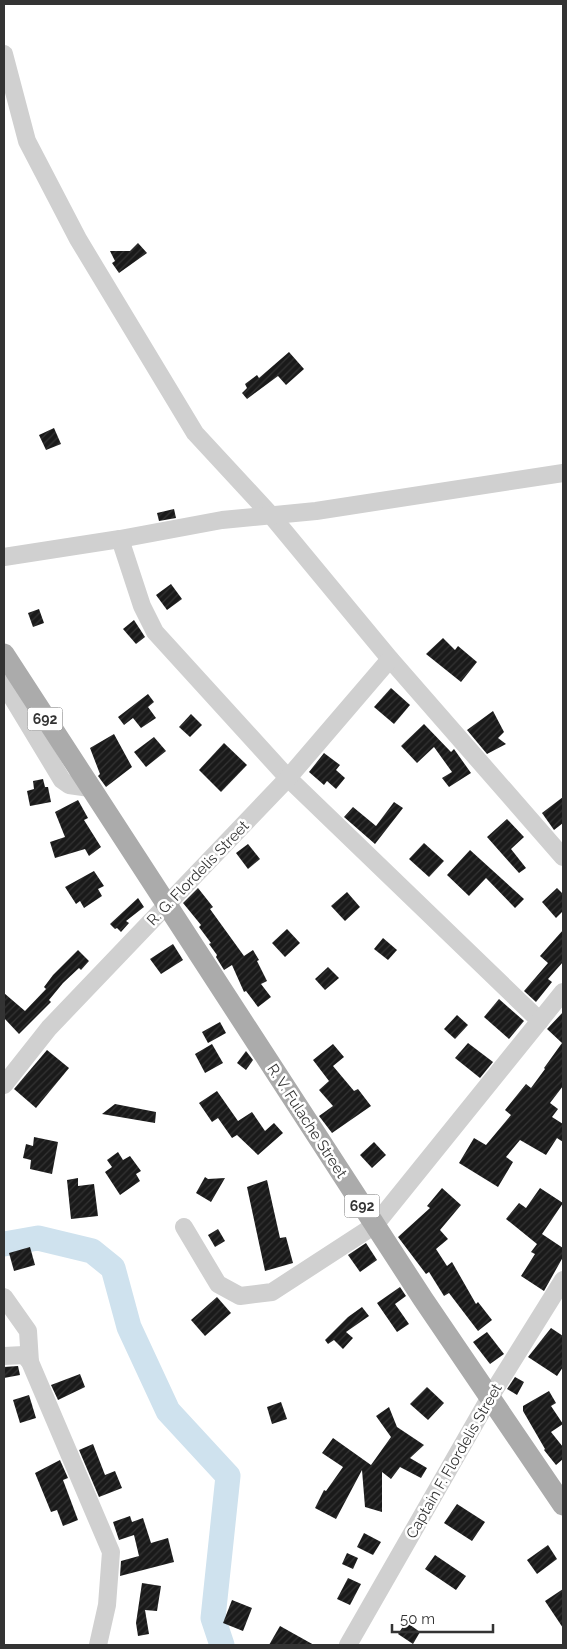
<svg xmlns="http://www.w3.org/2000/svg" width="567" height="1649" viewBox="0 0 567 1649" font-family="Raleway,sans-serif">
	<defs>
		<pattern id="building-hatch" width="6" height="6" patternUnits="userSpaceOnUse" patternTransform="scale(1.25)"><rect width="6" height="6" fill="#1a1a1a"/><path d="M-1 1l2-2M0 6l6-6M5 7l2-2" fill="none" stroke="#333"/></pattern>
	</defs>
	<rect width="100%" height="100%" fill="#fff"/>
	<g fill="none" stroke-linecap="round" stroke-linejoin="round">
		<polyline stroke="#cfe2ee" stroke-width="25" points="4,1244 38,1238 92,1251 113,1268 129,1327 168,1411 228,1476 213,1618 222,1645"/>
	</g>
	<g fill="url(#building-hatch)">
		<polygon points="138,243 147,253 119,273 112,263 115,261 110,251 130,251"/>
		<polygon points="289,352 304,369 286,385 278,376 247,399 242,393 247,388 245,384 257,375 259,378"/>
		<polygon points="54,428 61,444 46,450 39,435"/>
		<polygon points="174,509 176,518 159,521 157,513"/>
		<polygon points="171,584 182,599 167,610 156,595"/>
		<polygon points="39,609 44,623 33,627 28,613"/>
		<polygon points="134,620 145,637 136,644 123,629"/>
		<polygon points="443,638 455,650 458,646 477,662 461,682 426,654"/>
		<polygon points="391,688 410,705 394,724 374,707"/>
		<polygon points="148,694 154,702 148,707 156,718 141,728 133,718 124,725 118,717"/>
		<polygon points="493,711 504,732 498,738 506,744 487,754 467,730"/>
		<polygon points="191,714 202,725 190,737 179,727"/>
		<polygon points="424,724 451,752 454,749 471,773 449,787 442,778 452,772 434,747 417,763 401,746"/>
		<polygon points="114,734 132,767 106,787 98,776 100,774 90,748"/>
		<polygon points="154,737 166,751 146,767 134,752"/>
		<polygon points="224,743 247,765 221,792 199,770"/>
		<polygon points="324,753 340,765 336,770 345,778 336,789 327,781 324,785 309,772"/>
		<polygon points="43,779 45,787 48,787 51,802 30,806 27,791 34,789 33,781"/>
		<polygon points="563,797 563,823 554,830 542,813"/>
		<polygon points="78,800 88,818 84,820 101,847 89,856 85,849 55,858 50,842 65,837 55,812"/>
		<polygon points="394,802 403,808 375,844 344,817 353,807 376,826"/>
		<polygon points="507,819 524,837 511,849 526,868 519,873 487,837"/>
		<polygon points="424,843 444,861 429,877 409,859"/>
		<polygon points="248,844 260,859 248,869 236,853"/>
		<polygon points="470,850 524,899 515,908 486,878 469,896 447,875"/>
		<polygon points="94,871 104,886 98,889 102,896 84,908 80,901 76,904 65,887"/>
		<polygon points="198,888 213,907 210,909 244,956 253,950 259,960 257,961 267,981 261,984 271,997 258,1007 246,991 244,992 232,965 224,970 216,957 217,955 209,944 211,943 199,927 201,925 183,903"/>
		<polygon points="557,888 563,894 563,911 556,918 542,902"/>
		<polygon points="347,892 360,907 345,921 331,906"/>
		<polygon points="138,898 144,907 126,921 129,923 121,932 117,928 115,929 110,924"/>
		<polygon points="287,929 300,943 285,957 272,943"/>
		<polygon points="563,930 563,962 548,979 552,982 536,1002 524,991 548,963 540,956"/>
		<polygon points="383,938 397,950 388,960 374,949"/>
		<polygon points="173,944 183,960 161,974 150,959"/>
		<polygon points="78,950 89,961 81,970 79,968 63,983 49,1000 51,1002 19,1034 4,1018 4,993 25,1011 46,989 44,987 53,975"/>
		<polygon points="328,967 339,978 325,990 315,979"/>
		<polygon points="499,999 524,1021 509,1039 484,1017"/>
		<polygon points="563,1012 563,1086 550,1103 558,1109 552,1117 563,1124 563,1142 557,1138 546,1155 520,1140 506,1157 513,1162 498,1187 459,1163 474,1138 486,1145 511,1115 505,1110 526,1084 531,1088 545,1069 544,1068 562,1043 547,1029"/>
		<polygon points="457,1015 468,1025 455,1039 444,1029"/>
		<polygon points="220,1022 226,1033 208,1043 202,1032"/>
		<polygon points="468,1043 493,1062 480,1078 455,1058"/>
		<polygon points="212,1044 223,1063 205,1073 195,1054"/>
		<polygon points="333,1044 344,1057 333,1066 354,1091 358,1089 371,1106 332,1133 319,1116 333,1106 319,1090 329,1081 313,1060"/>
		<polygon points="47,1050 69,1068 36,1108 14,1089"/>
		<polygon points="246,1051 253,1060 246,1070 237,1063"/>
		<polygon points="217,1091 238,1121 252,1112 265,1131 274,1123 283,1133 258,1155 237,1135 232,1138 218,1118 212,1122 199,1103"/>
		<polygon points="115,1104 156,1112 155,1123 102,1114"/>
		<polygon points="34,1137 58,1142 52,1174 30,1169 31,1160 23,1158 26,1144 33,1146"/>
		<polygon points="374,1142 386,1155 372,1168 360,1155"/>
		<polygon points="118,1152 123,1160 130,1156 141,1171 136,1174 140,1181 120,1195 105,1172 112,1167 107,1160"/>
		<polygon points="205,1177 208,1179 225,1178 211,1202 196,1193"/>
		<polygon points="78,1178 78,1186 94,1184 98,1216 71,1219 67,1180"/>
		<polygon points="267,1180 280,1238 286,1237 293,1263 265,1271 247,1187"/>
		<polygon points="442,1188 461,1205 440,1230 448,1239 436,1249 447,1266 452,1262 476,1304 478,1302 492,1320 478,1331 449,1293 444,1296 429,1272 426,1274 398,1237 430,1208 427,1206"/>
		<polygon points="540,1188 563,1203 542,1234 563,1248 563,1257 544,1291 521,1276 535,1254 531,1252 537,1244 506,1219 519,1203 526,1208"/>
		<polygon points="218,1229 225,1241 215,1247 208,1235"/>
		<polygon points="366,1243 377,1260 360,1272 348,1255"/>
		<polygon points="30,1247 35,1265 14,1271 9,1253"/>
		<polygon points="400,1287 406,1296 395,1304 409,1324 397,1332 377,1303"/>
		<polygon points="217,1297 231,1313 205,1336 191,1320"/>
		<polygon points="362,1307 369,1316 346,1332 353,1338 343,1349 334,1340 328,1344 325,1340 348,1317"/>
		<polygon points="551,1328 563,1336 563,1367 557,1376 528,1357"/>
		<polygon points="487,1332 504,1354 490,1364 473,1342"/>
		<polygon points="18,1366 20,1375 4,1378 4,1367"/>
		<polygon points="80,1374 85,1387 58,1400 51,1385"/>
		<polygon points="515,1377 524,1382 517,1395 507,1389"/>
		<polygon points="427,1387 444,1403 428,1420 410,1404"/>
		<polygon points="549,1391 556,1403 551,1406 563,1424 551,1432 563,1447 563,1459 556,1465 544,1450 545,1449 523,1411 523,1406"/>
		<polygon points="29,1395 36,1418 20,1423 13,1400"/>
		<polygon points="281,1402 287,1419 272,1424 267,1407"/>
		<polygon points="389,1407 397,1427 424,1445 410,1458 427,1468 421,1478 400,1467 391,1479 382,1472 382,1512 365,1507 362,1470 336,1519 315,1508 324,1490 326,1491 343,1467 322,1453 333,1438 371,1465 391,1437 376,1416"/>
		<polygon points="93,1444 105,1475 115,1471 122,1488 99,1497 79,1450"/>
		<polygon points="60,1460 68,1478 63,1480 78,1520 63,1526 57,1510 51,1512 35,1473"/>
		<polygon points="457,1504 485,1522 472,1541 444,1523"/>
		<polygon points="130,1516 132,1522 143,1518 151,1543 168,1538 174,1562 120,1576 121,1561 139,1556 134,1535 119,1540 113,1522"/>
		<polygon points="364,1533 381,1542 373,1555 357,1547"/>
		<polygon points="548,1545 557,1559 537,1574 527,1560"/>
		<polygon points="347,1553 358,1558 353,1569 342,1564"/>
		<polygon points="435,1555 466,1576 456,1590 425,1569"/>
		<polygon points="348,1578 361,1584 350,1605 337,1599"/>
		<polygon points="142,1583 161,1586 157,1611 145,1610 149,1634 138,1636 136,1623"/>
		<polygon points="563,1589 563,1628 545,1601"/>
		<polygon points="232,1600 252,1608 243,1631 223,1623"/>
		<polygon points="406,1622 420,1632 413,1644 398,1634"/>
		<polygon points="280,1626 314,1645 269,1645"/>
	</g>
	<g fill="none" stroke-linecap="round" stroke-linejoin="round">
		<g stroke="#d0d0d0" stroke-width="18">
			<polyline points="4,54 27,141 78,239 195,433 270,514 390,659 563,857"/>
			<polyline points="120,539 142,606 155,632 288,778 540,1021"/>
			<polyline points="4,557 120,539 222,520 316,511 563,473"/>
			<polyline points="4,684 62,780 69,785 90,788"/>
			<polyline points="4,1085 49,1028 288,778 390,659"/>
			<polyline points="184,1227 218,1284 240,1296 272,1292 375,1225 563,992"/>
			<polyline points="4,1297 28,1331 30,1362"/>
			<polyline points="4,1356 24,1355 30,1362 111,1552 107,1605 98,1645"/>
			<polyline points="348,1645 490,1397 563,1280"/>
		</g>
		<polyline stroke="#ababab" stroke-width="21" points="4,654 423,1299 563,1505"/>
	</g>
	<g text-anchor="middle" stroke-width="5" stroke-linejoin="round" paint-order="stroke">
		<g fill="#fff" stroke="#707070" stroke-width="1">
			<rect x="27.5" y="707.5" width="35" height="23" rx="4"/>
			<rect x="344.5" y="1194.5" width="35" height="23" rx="4"/>
		</g>
		<g font-size="14" font-weight="bold" fill="#333">
			<text x="45" y="724">692</text>
			<text x="362" y="1211">692</text>
		</g>
		<g font-size="15" fill="#333" stroke="#fff">
			<text transform="translate(198 873) rotate(-46)" y="5">R. G. Flordelis Street</text>
			<text transform="translate(307 1121) rotate(57)" y="5">R. V. Fulache Street</text>
			<text transform="translate(454 1461) rotate(-60)" y="5">Captain F. Flordelis Street</text>
		</g>
	</g>
	<rect width="567" height="1649" fill="none" stroke="#333333" stroke-width="10"/>
	<path d="M392 1624v8h101v-8" fill="none" stroke="#333333" stroke-width="2.5"/>
	<text x="400" y="1624" font-size="15" fill="#333333" stroke="#ffffff" stroke-width="4" paint-order="stroke">50 m</text>
</svg>
